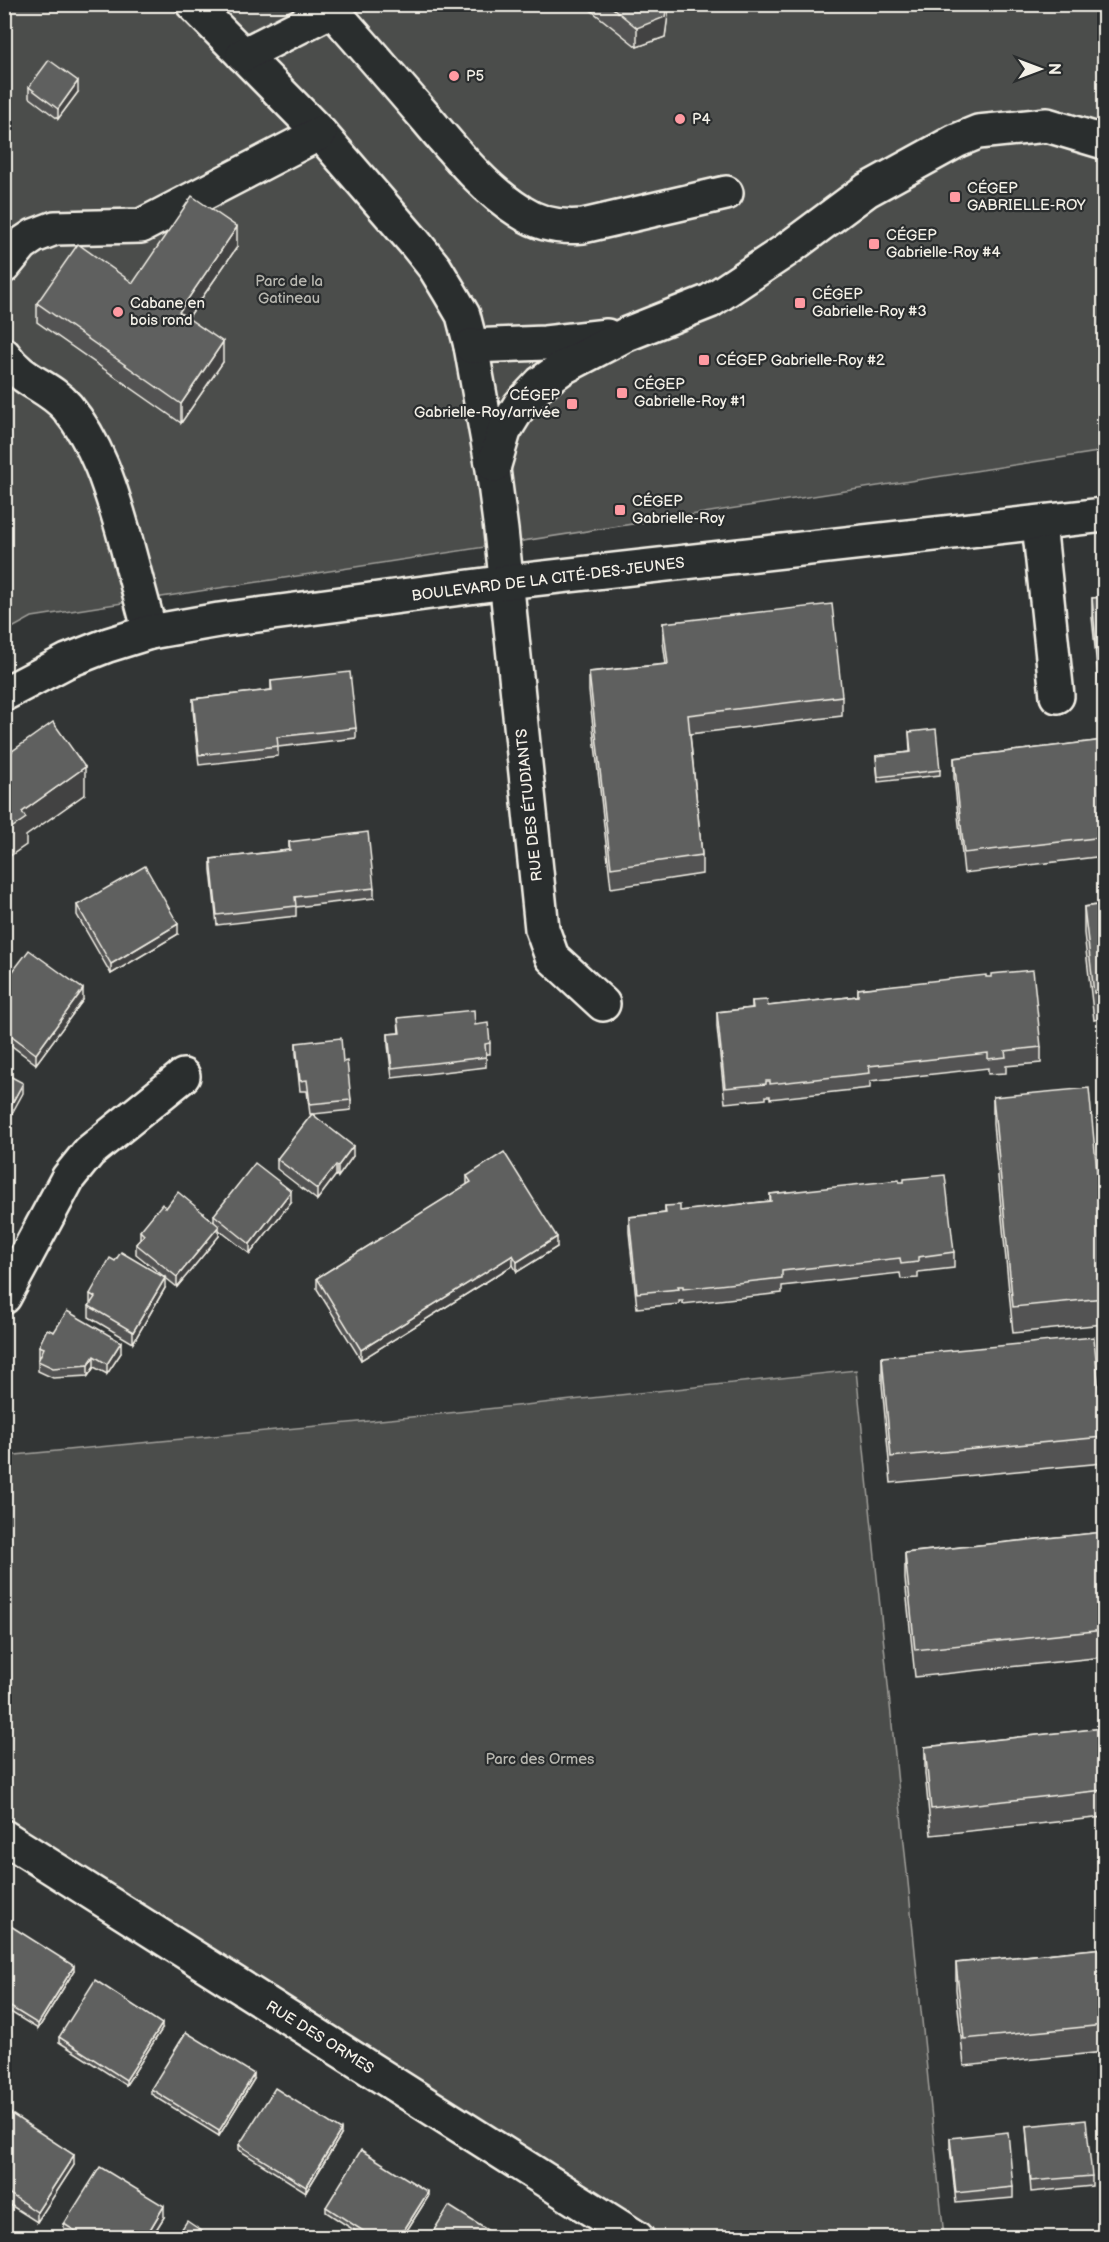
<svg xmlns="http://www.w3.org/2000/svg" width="1109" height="2242" viewBox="0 0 1109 2242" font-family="'Balsamiq Sans',sans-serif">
	<rect width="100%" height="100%" fill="#323535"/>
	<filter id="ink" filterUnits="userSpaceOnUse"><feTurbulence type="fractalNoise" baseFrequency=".0167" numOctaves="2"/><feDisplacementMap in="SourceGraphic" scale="12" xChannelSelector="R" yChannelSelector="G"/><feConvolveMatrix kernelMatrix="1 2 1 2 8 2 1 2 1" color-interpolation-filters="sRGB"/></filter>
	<g filter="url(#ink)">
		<g fill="#4b4d4c" stroke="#a09f9a" stroke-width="1.5">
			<polygon points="5,5 1104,5 1104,451 32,617 5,632"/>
			<polygon points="856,1370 944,2237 637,2237 5,1837 5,1456 411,1417"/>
		</g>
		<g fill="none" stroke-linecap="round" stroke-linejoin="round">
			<defs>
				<g id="minor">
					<polyline points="193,4 320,133 415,243 435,268 449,291 463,315 471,346 493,469 501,530 542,929 552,957 603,1004"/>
					<path d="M 243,55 L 332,10 C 364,46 395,82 426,118 C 454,151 484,189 521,212 C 539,224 561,228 583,226 L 726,193"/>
					<polyline points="4,266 22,244 34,236 55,228 141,226 320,133"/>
					<polyline points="471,346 545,343 607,336"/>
					<path d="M 4,355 C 22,382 48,385 67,407 C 97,443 110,486 123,531 C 132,564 141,598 150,632"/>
					<polyline points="494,465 504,431 520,405 541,383 562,368 627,334 710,301 785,251 867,190 956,141 978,132 1047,125 1104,142"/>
					<polyline points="1039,523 1057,696"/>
					<polyline points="4,694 67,661 108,645 150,632 219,620 507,582 1104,515"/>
					<polyline points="4,1297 68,1178 89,1152 183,1076"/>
					<polyline points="4,1837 637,2238"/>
				</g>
			</defs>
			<use href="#minor" stroke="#f4f1e8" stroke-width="38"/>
			<use href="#minor" stroke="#2a2d2e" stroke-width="33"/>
		</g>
		<g fill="#525352" stroke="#f4f1e8" stroke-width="1.5">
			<polygon points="583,4 669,4 665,37 637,47"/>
			<polygon points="29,87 78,92 58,119 29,97"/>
			<polygon points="237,247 188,318 223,362 181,423 37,322 37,303 133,283"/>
			<polygon points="1104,597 1104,856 964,873 954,777 954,758 1104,740 1092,617 1092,598"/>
			<polygon points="663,623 842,696 842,716 690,734 702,855 702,874 611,888 589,691 589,672 666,664 663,642"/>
			<polygon points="271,681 356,728 356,738 278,747 278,756 199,765 193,710 193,699 271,690"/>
			<polygon points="909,732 940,770 940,775 878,782 876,756 910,752"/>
			<polygon points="289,842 374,888 374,898 296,907 296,916 217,925 211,870 211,859 289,850"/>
			<polygon points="1104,904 1104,1018 1094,1020 1084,933 1084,907"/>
			<polygon points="77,905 178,934 111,974 77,915"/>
			<polygon points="986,977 1041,1047 1041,1063 1006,1066 1006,1073 988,1074 988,1068 870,1081 870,1088 770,1099 770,1096 766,1096 766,1099 725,1103 717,1027 717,1012 752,1008 752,1001 768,1006 858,996 858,989"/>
			<polygon points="4,983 83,1000 36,1064 4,1040"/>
			<polygon points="398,1018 490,1043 490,1054 486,1054 486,1067 392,1078 388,1045 388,1034 399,1033"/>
			<polygon points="296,1043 343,1062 351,1100 351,1110 313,1114 353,1156 338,1177 336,1175 317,1200 277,1169 277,1159 312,1114 310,1114 307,1091 300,1091 296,1053"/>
			<polygon points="993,1097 1104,1246 1104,1324 1013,1333 993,1124"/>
			<polygon points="467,1176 557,1247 517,1272 513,1265 361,1360 317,1289 317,1278 467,1185"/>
			<polygon points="899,1182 954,1252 954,1268 918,1272 918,1278 901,1279 900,1273 782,1286 782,1293 683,1304 683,1301 679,1301 679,1304 637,1308 629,1232 629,1217 665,1213 665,1206 680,1211 770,1201 770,1194"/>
			<polygon points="291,1202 250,1254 219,1230 219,1236 177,1287 136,1254 136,1244 140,1240 140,1231 166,1208 214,1222 214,1215"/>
			<polygon points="165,1288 133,1343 89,1317 89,1306 90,1304 90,1294"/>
			<polygon points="54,1332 121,1353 107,1374 94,1367 88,1376 53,1378 38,1371 38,1361 40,1357 39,1357 39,1346"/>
			<polygon points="882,1357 1103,1437 1103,1463 891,1483 882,1384"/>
			<polygon points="1104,1532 1104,1657 915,1677 905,1579 905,1553"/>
			<polygon points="1104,1728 1104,1817 931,1835 925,1773 925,1747"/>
			<polygon points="4,1926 74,1971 38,2029 4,2008"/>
			<polygon points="1104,1948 1104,2052 964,2066 956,1989 956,1963"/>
			<polygon points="162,2029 126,2085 59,2042 59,2037"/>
			<polygon points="254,2079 219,2136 151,2094 151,2089"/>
			<polygon points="1104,2112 1104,2180 1103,2180 1097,2123 1097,2113"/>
			<polygon points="4,2116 74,2165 37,2222 4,2201"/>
			<polygon points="1026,2126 1092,2176 1092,2186 1031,2192"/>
			<polygon points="341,2135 306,2192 239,2150 239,2145"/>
			<polygon points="950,2138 1013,2187 1013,2198 956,2203 950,2148"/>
			<polygon points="428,2197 402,2238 366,2238 326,2212 326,2207"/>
			<polygon points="164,2217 151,2238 69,2238 64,2235 64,2224"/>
		</g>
		<g fill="#424342" stroke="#f4f1e8" stroke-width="1.5">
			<polygon points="667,4 669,4 669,8 665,37 637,47 637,28"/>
			<polygon points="78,81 78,92 58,119 58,109"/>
			<polygon points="237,227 237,247 179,331 179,312"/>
			<polygon points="223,342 223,362 181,423 181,404"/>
			<polygon points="85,767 85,794 26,836 26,845 4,860 4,833 22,812"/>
			<polygon points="178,924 178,934 111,974 111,964"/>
			<polygon points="83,989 83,1000 36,1064 36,1054"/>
			<polygon points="23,1083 23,1093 4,1128 4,1118"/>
			<polygon points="353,1146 353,1156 338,1177 338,1166"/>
			<polygon points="336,1165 336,1175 317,1200 317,1189"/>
			<polygon points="291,1191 291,1202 250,1254 250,1244"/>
			<polygon points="219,1226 219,1236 177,1287 177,1277"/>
			<polygon points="557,1237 557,1247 517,1272 517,1262"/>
			<polygon points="513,1255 513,1265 361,1360 361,1350"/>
			<polygon points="165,1278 165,1288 133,1343 133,1332"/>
			<polygon points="121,1342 121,1353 107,1374 107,1364"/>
			<polygon points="94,1356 94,1367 88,1376 88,1365"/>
			<polygon points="74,1966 74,1971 38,2029 38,2024"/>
			<polygon points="162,2024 162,2029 126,2085 126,2080"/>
			<polygon points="254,2074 254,2079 219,2136 219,2131"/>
			<polygon points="341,2130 341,2135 306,2192 306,2187"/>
			<polygon points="74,2155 74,2165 37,2222 37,2212"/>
			<polygon points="428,2192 428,2197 402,2238 399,2238"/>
			<polygon points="164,2206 164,2217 151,2238 145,2238"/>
		</g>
		<g fill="#5f605f" stroke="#f4f1e8" stroke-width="1.5">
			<polygon points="608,4 667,4 665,17 637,28"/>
			<polygon points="49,60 78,81 58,109 29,87"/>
			<polygon points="192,196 237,227 179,312 223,342 181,404 37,303 78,244 133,283"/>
			<polygon points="1104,597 1104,731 1092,598"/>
			<polygon points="832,604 842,696 688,715 702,855 611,868 589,672 668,664 663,623"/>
			<polygon points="350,672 356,728 277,737 278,746 199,755 193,699 272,690 271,681"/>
			<polygon points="53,722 85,767 22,812 26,818 4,833 4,757"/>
			<polygon points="936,729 940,770 878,777 876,756 911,752 909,732"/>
			<polygon points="1104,740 1104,837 964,853 954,758"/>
			<polygon points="368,832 374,888 295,897 296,906 217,915 211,859 290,850 289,842"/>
			<polygon points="145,866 178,924 111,964 77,905"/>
			<polygon points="1104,904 1104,992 1094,993 1084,907"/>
			<polygon points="29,950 83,989 36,1054 4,1030 4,983"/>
			<polygon points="1033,970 1041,1047 1005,1051 1006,1057 988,1059 988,1053 869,1066 870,1073 770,1084 770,1081 766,1081 766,1084 725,1088 717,1012 753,1008 752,1001 767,1000 768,1006 858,996 858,989 986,975 986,977 991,977 991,974"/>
			<polygon points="474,1010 475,1025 488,1023 490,1043 485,1044 486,1057 392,1068 388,1034 400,1033 398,1018"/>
			<polygon points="341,1038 343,1062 347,1061 351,1100 310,1104 307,1080 300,1081 296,1043"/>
			<polygon points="4,1073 23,1083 4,1118"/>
			<polygon points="1089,1088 1104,1246 1104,1298 1013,1307 993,1097"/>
			<polygon points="312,1114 353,1146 338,1166 336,1165 317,1189 277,1159"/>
			<polygon points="504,1152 557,1237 517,1262 513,1255 361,1350 317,1278 471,1182 467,1176"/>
			<polygon points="255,1163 291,1191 250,1244 214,1215"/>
			<polygon points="945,1175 954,1252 918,1257 918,1262 901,1264 900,1258 782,1271 782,1278 683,1289 683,1286 678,1286 679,1289 637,1293 629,1217 666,1213 665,1206 680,1205 680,1211 771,1201 770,1194 899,1180 899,1182 904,1182 904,1179"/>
			<polygon points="178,1192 219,1226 177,1277 136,1244 144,1235 140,1231 162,1204 166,1208"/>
			<polygon points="121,1252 165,1278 133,1332 89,1306 95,1297 90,1294 110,1258 115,1261"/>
			<polygon points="67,1311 121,1342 107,1364 94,1356 88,1365 53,1368 38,1361 44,1348 39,1346 47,1329 54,1332"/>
			<polygon points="1094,1337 1103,1437 891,1457 882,1357"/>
			<polygon points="1104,1532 1104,1630 915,1650 905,1553"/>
			<polygon points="1104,1728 1104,1790 931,1809 925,1747"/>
			<polygon points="6,1923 74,1966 38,2024 4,2003 4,1926"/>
			<polygon points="1104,1948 1104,2025 964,2039 956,1963"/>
			<polygon points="95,1980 162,2024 126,2080 59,2037"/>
			<polygon points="186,2032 254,2074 219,2131 151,2089"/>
			<polygon points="275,2088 341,2130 306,2187 239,2145"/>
			<polygon points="7,2111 74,2155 37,2212 4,2190 4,2116"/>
			<polygon points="1104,2112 1104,2169 1103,2169 1097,2113"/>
			<polygon points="1086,2120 1092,2176 1031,2181 1026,2126"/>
			<polygon points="1008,2132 1013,2187 956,2193 950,2138"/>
			<polygon points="361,2150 428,2192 399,2238 374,2238 326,2207"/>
			<polygon points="100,2167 164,2206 145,2238 86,2238 64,2224"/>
			<polygon points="449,2206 500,2238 429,2238"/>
			<polygon points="187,2221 212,2238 176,2238"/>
		</g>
	</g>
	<g fill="#ff9aa2" stroke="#2a2d2e" stroke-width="2">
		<circle cx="454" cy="76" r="6"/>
		<circle cx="680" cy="119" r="6"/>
		<rect x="949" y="191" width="12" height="12" rx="3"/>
		<rect x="868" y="238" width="12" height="12" rx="3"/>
		<rect x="794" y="297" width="12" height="12" rx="3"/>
		<circle cx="118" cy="312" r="6"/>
		<rect x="698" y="354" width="12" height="12" rx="3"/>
		<rect x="616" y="387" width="12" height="12" rx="3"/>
		<rect x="566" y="398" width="12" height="12" rx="3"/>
		<rect x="614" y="504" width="12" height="12" rx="3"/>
	</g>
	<g text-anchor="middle" stroke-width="4.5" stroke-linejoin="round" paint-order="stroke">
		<g font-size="15" fill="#f4f1e8" stroke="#2a2d2e" text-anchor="start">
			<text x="466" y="81">P5</text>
			<text x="692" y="124">P4</text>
			<text x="967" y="193">CÉGEP<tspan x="967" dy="17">GABRIELLE-ROY</tspan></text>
			<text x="886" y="240">CÉGEP<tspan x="886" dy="17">Gabrielle-Roy #4</tspan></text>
			<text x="812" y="299">CÉGEP<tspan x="812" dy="17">Gabrielle-Roy #3</tspan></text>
			<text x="130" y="308">Cabane en<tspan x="130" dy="17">bois rond</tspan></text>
			<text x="716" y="365">CÉGEP Gabrielle-Roy #2</text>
			<text x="634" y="389">CÉGEP<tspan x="634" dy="17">Gabrielle-Roy #1</tspan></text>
			<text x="560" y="400" text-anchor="end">CÉGEP<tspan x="560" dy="17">Gabrielle-Roy/arrivée</tspan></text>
			<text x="632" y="506">CÉGEP<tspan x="632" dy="17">Gabrielle-Roy</tspan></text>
		</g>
		<g font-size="15" fill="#b9b8b1" stroke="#2a2d2e">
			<text x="289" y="286">Parc de la<tspan x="289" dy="17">Gatineau</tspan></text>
			<text x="540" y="1764">Parc des Ormes</text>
		</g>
		<g font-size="15" fill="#f4f1e8" stroke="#2a2d2e">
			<text transform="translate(548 579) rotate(-7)" y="5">BOULEVARD DE LA CITÉ-DES-JEUNES</text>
			<text transform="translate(529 805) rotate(-96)" y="5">RUE DES ÉTUDIANTS</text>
			<text transform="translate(320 2037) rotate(32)" y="5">RUE DES ORMES</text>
		</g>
	</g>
	<rect width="1109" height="2242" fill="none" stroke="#2a2d2e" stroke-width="24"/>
	<rect x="12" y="12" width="1085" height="2218" fill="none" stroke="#f4f1e8" stroke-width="2" filter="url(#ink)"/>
	<g transform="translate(1040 69) rotate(90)" stroke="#2a2d2e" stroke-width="4.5" paint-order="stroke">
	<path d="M0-4.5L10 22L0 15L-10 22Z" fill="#f4f1e8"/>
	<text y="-9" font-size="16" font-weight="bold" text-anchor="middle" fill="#f4f1e8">N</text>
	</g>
</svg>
